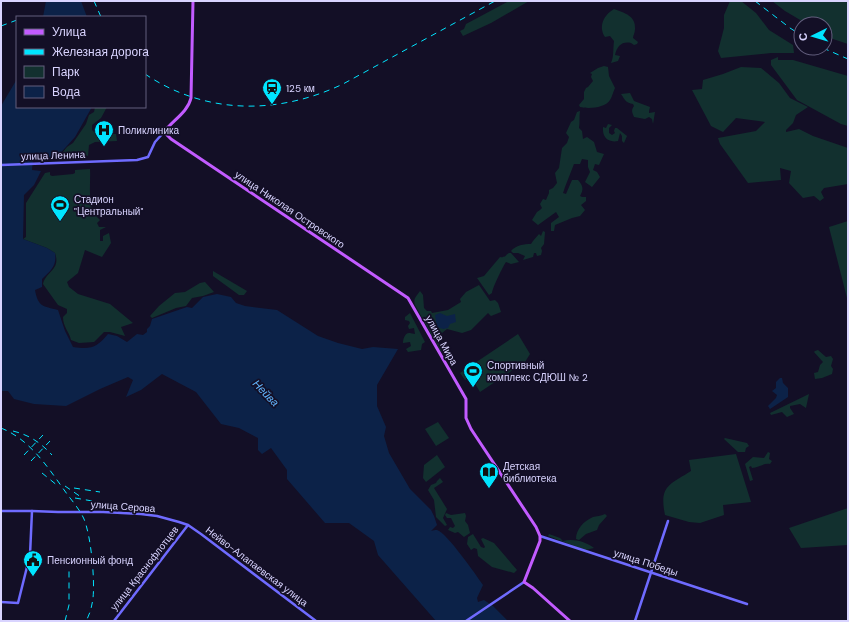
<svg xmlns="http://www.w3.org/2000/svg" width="849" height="622" viewBox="0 0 849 622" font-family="'DM Sans',sans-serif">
	<rect width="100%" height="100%" fill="#130f26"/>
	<g fill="#12302f">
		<polygon points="509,1 529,1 491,23 463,36 460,31 464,29 466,24"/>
		<polygon points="730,1 741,1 756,13 769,30 793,45 794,53 771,53 721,58 718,51 724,28 724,15"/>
		<polygon points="772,1 848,1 848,44 833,39 825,35 825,24 807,24 785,11"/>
		<path d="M 614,9 C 625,13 636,16 635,29 C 635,33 633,35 633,38 L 638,42 L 637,44 L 634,45 L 631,43 C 622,41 617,46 615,55 L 620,56 L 618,61 L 611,63 C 614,57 613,48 614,41 L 610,36 L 605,37 C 598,26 604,15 614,9 Z"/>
		<polygon points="778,57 778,60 793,60 848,76 848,126 841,124 797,100 771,65 771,60"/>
		<path d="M 604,66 L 608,67 L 609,76 L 615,88 C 613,92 612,97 610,100 C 605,108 589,109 580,107 L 579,105 L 584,99 L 584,92 L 586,88 L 588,87 L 593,81 L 591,77 L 592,74 L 590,73 L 598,68 Z"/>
		<polygon points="741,67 761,68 779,83 790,98 808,107 796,115 793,123 786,130 786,132 799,129 813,136 848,148 848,184 824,188 821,192 824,198 820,201 814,196 803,198 789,183 791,171 780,168 781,180 748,183 720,144 718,138 756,131 765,122 736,118 723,132 711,126 692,90 702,89 703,80 723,74"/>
		<path d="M 630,93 L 634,101 L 650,107 L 649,111 L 649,113 L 655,112 L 653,124 L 652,119 L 649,117 L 645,119 L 634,117 C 632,112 631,110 634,106 L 633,104 C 626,103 625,100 621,94 Z"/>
		<polygon points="95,107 107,107 101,118 92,125 92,130 96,134 116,134 117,141 95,142 89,145 88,156 76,152 69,159 57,159 67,147 73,143 86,124 89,115 94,112"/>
		<path d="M 580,111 C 579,117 580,122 579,128 L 582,131 L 583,139 L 587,137 L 594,142 L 597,152 L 604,154 L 599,165 L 595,164 L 593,170 L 597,172 L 600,177 L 592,187 L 585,182 L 590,172 L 588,167 L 588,160 L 582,159 L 580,164 L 574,164 L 565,187 L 563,193 L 566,194 L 572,180 L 578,180 C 583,186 584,189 580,196 L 582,197 L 586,197 L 586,201 L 581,205 L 585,210 L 580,216 L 572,218 L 555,225 L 554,231 L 551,231 L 551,223 L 559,217 L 556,212 L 538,225 L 532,220 L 537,212 L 540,210 L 542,208 L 540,204 L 543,199 L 546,200 L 549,193 L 549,190 L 553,188 L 557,183 L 555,173 L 559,168 L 562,148 L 567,143 L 569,137 L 566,133 L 571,122 L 574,120 L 577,112 Z"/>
		<path d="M 608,124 L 612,125 L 609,128 L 609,133 L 612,135 L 615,133 L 614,131 L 615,128 L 617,128 L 627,136 L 624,143 L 622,141 L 622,136 L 620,133 L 618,141 C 608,143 602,137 603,127 L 606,128 Z"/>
		<path d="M 90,169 C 91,186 86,208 100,220 L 97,223 L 99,227 L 106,227 L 100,230 L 100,241 L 103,241 L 103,236 L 109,233 L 111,243 L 102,257 L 85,250 L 78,273 L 67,282 L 69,287 L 78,294 L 110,304 L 133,323 L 121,327 L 125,336 L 110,332 L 104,332 L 94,342 L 79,343 L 71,340 C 69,331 63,327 63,317 L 67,313 L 67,309 L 58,305 L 43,284 C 46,271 61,270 55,253 L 47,248 L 23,239 L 26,237 L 26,203 L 45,173 L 50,172 L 50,175 L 52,176 L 73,174 L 75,173 L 75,170 Z"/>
		<polygon points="848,221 848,302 829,227"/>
		<path d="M 543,231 L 545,232 L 544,244 L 541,248 L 542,251 L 541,255 L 537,256 L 536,253 L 534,253 L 533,257 L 523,260 L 525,256 L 518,253 L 513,253 L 511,251 C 516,245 524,244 531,244 L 533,241 L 539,234 L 541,236 Z"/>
		<path d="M 509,253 L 511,253 L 519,262 L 511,264 L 506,262 C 503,266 492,289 492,293 L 489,295 L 477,278 L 484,276 L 500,257 C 506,258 505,255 509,253 Z"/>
		<polygon points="213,271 247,291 244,295 239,295 213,276"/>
		<polygon points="205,282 214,292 203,296 192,298 186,306 176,308 152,318 150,316 159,306 175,293 185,292 200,283"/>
		<path d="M 479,285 L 490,301 L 495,300 L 498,303 L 501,312 L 491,316 L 488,313 L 471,330 L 462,333 L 447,329 L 442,333 L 437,329 C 439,333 438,334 438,338 C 438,342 441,347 443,350 L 441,352 L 415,305 C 413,298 416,297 420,291 L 423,295 L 424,308 L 427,311 L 431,311 L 432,313 L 448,310 L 461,302 L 460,299 L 466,292 Z"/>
		<path d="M 410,313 L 425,342 L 422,344 L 421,350 L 408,352 L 406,349 L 411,346 L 410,342 L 403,343 C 403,339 405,332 410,333 C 411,333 413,334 415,334 L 414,328 L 409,329 L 408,326 L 410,323 L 409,321 L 405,320 L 405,317 Z"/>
		<polygon points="518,334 530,354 525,362 480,392 471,377 465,380 460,373"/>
		<polygon points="818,350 826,357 831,356 833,359 831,366 833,369 832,374 822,378 815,379 814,373 818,372 820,365 823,362 814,352 815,351"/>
		<polygon points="809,394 806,408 800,404 790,406 790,408 794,414 787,417 782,412 771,415 770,413"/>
		<polygon points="438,422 449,438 436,446 425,429"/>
		<polygon points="725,438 747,443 749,446 746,448 745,452 738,452 724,439"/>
		<path d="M 768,452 L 770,453 L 769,459 L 772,461 L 770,464 C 764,463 759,467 752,468 L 751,466 L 749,467 L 753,480 L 750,481 L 745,464 L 753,457 L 764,458 Z"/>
		<path d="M 736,454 L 751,502 L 723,505 L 724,515 L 700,523 L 689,522 L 665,515 C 659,486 669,485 691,471 L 689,460 Z"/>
		<polygon points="437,455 445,467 426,482 423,478 424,465"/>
		<polygon points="440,478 443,482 434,488 447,509 443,518 447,525 445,526 436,517 434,500 428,490 431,485 436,483 437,481"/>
		<polygon points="848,508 848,545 801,548 789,528"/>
		<polygon points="446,513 451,515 465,513 466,516 465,521 468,525 470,533 464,537 458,532 455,533 448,530 450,527 453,528 455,526 451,518 447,518 445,515"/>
		<path d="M 605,514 L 607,516 L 599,525 L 597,530 L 586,534 L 579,540 L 576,539 C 576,529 584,521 593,517 C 596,516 601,516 605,514 Z"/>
		<polygon points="473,534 481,547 484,548 485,547 481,539 483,538 494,543 517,570 514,573 492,567 478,556 477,549 474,548 471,550 467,544 468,537"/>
		<path d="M 549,534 L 560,538 L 563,541 C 574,538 586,542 594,548 L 585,550 L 548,536 Z"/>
	</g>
	<g fill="#0c2248">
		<polygon points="46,1 81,1 87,17 43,17"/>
		<path d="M 17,79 L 17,107 L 92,107 L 75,137 L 56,158 L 33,159 L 32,170 L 41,171 L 34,185 L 24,195 L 23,239 L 47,248 L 55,253 C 57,266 51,270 42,279 L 42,287 L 35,290 C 38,307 43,306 58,310 L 65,331 L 73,347 C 92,350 97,347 108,334 L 117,336 L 127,342 L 137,334 L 143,335 L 147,332 L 147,329 L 150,326 L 152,319 L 187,307 L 192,308 L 203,297 L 217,294 L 231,297 L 236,303 L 245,306 L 277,310 L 318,336 L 338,343 L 362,349 L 373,347 L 398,349 L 377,385 L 377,406 L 386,427 L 384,436 L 389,453 L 410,489 L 431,510 L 434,516 L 437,525 L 431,531 C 433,530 435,530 437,530 C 447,533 476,575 483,585 L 477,598 L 478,602 L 484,600 L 493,606 L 508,621 L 436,621 L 378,555 L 374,541 L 349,523 L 325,523 L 287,479 L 287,470 L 271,448 L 262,454 L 258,450 L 258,438 L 239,428 L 221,424 L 196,392 L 162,374 L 141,390 L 126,397 L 133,380 L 128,377 L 100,389 L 66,406 L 34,404 L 14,399 L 8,391 L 1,391 L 1,106 Z"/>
		<polygon points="440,313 447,316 455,314 456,322 450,324 448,328 443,329 437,327 435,315"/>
		<polygon points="780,378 782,378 783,383 788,388 788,397 770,409 768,406 776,398 777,395 772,391 776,388 776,382"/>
	</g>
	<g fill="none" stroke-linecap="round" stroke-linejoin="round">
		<g stroke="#6f6bff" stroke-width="2.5">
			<polyline points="1,165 137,160 148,157 155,142 164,132"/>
			<polyline points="1,511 32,511 58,512 103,512 141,514 157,516 179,522 188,525 201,534 316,621"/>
			<polyline points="540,536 747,604"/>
			<polyline points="1,602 18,603 30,555 32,511"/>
			<polyline points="114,621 188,525"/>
			<polyline points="466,621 524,582"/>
			<polyline points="635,621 668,521"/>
		</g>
		<path stroke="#c25bff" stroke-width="3" d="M 193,1 L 191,98 C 188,112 172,121 164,132 L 171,139 L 408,298 L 466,399 L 466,418 L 471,429 L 536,527 L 540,536 L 540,541 L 524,582 L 533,588 L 570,621"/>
		<g stroke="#00e5ff" stroke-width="1" stroke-dasharray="6 5" stroke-linecap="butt">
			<polyline points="94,1 101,17"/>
			<polyline points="755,1 790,28 801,35"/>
			<polyline points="1,26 17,20"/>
			<polyline points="823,48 848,59"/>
			<path d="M 145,74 C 206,115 278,115 343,84 L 495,1"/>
			<path d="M 1,428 C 31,440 49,469 67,494 C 73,502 80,510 84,519 C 91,536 95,579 93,598 C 92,606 90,614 86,621"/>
			<path d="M 13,431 C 29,435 40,442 52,455"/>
			<polyline points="24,455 43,435"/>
			<polyline points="31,461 50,441"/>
			<polyline points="42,473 58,486"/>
			<polyline points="65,486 81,497"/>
			<polyline points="74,488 100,492"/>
			<polyline points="75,498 98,502"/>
			<polyline points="65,621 69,605 69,570"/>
		</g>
	</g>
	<defs>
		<symbol id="station-pin" viewBox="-11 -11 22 30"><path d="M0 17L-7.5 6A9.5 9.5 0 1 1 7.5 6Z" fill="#00e5ff" stroke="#130f26"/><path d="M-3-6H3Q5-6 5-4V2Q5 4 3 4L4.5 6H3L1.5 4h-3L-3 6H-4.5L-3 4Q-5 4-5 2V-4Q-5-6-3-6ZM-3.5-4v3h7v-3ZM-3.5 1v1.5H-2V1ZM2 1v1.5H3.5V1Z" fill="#111"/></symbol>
		<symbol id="hospital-pin" viewBox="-11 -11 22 30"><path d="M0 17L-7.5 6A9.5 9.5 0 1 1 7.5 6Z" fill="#00e5ff" stroke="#130f26"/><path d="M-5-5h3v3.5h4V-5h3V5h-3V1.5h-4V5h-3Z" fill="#111"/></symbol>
		<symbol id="stadium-pin" viewBox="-11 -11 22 30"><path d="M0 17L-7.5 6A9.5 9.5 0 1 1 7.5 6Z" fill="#00e5ff" stroke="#130f26"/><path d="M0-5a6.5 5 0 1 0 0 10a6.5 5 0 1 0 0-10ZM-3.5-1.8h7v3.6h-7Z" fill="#111"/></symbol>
		<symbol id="library-pin" viewBox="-11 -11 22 30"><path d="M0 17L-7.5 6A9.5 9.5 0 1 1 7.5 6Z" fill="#00e5ff" stroke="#130f26"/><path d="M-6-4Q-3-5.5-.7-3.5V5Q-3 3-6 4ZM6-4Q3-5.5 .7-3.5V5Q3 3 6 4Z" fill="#111"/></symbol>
		<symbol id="civic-pin" viewBox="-11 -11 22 30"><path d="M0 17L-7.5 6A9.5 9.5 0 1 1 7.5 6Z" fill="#00e5ff" stroke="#130f26"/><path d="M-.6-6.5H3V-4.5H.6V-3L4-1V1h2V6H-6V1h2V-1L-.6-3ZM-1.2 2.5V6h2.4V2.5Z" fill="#111"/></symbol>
	</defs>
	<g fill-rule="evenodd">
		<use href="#station-pin" x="261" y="77" width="22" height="30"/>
		<use href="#hospital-pin" x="93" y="119" width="22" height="30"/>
		<use href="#stadium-pin" x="49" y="194" width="22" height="30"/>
		<use href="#stadium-pin" x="462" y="360" width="22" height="30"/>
		<use href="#library-pin" x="478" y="461" width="22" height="30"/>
		<use href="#civic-pin" x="22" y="549" width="22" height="30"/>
	</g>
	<g text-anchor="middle" stroke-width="3.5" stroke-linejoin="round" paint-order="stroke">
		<g font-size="10" fill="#d9d4ff" stroke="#130f26" text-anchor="start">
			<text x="286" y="92">125 км</text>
			<text x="118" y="134">Поликлиника</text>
			<text x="74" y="203">Стадион<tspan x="74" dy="12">"Центральный"</tspan></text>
			<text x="487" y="369">Спортивный<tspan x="487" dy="12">комплекс СДЮШ № 2</tspan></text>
			<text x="503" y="470">Детская<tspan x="503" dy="12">библиотека</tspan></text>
			<text x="47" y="564">Пенсионный фонд</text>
		</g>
		<g font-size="10" fill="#d9d4ff" stroke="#130f26">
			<text transform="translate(53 155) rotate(-2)" y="4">улица Ленина</text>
			<text transform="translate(290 209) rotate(34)" y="4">улица Николая Островского</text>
			<text transform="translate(442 340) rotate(61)" y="4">улица Мира</text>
			<text transform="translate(123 506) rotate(4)" y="4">улица Серова</text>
			<text transform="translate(646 562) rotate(18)" y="4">улица Победы</text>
			<text transform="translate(257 566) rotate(37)" y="4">Нейво-Алапаевская улица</text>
			<text transform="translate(144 568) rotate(-52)" y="4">улица Краснофлотцев</text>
		</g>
		<g font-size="11" font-style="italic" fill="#62b6ff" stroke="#130f26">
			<text transform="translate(266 393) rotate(46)" y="4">Нейва</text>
		</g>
	</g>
	<rect width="849" height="622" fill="none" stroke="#d9d4ff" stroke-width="4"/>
	<rect x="16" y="16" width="130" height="92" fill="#130f26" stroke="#625e7d"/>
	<rect x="24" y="29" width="20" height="6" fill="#c25bff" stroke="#625e7d"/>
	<text x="52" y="36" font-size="12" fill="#d9d4ff">Улица</text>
	<rect x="24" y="49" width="20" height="6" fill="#00e5ff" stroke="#625e7d"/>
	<text x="52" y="56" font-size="12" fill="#d9d4ff">Железная дорога</text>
	<rect x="24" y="66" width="20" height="12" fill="#12302f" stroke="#625e7d"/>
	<text x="52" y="76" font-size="12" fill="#d9d4ff">Парк</text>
	<rect x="24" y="86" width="20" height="12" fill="#0c2248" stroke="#625e7d"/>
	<text x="52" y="96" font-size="12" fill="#d9d4ff">Вода</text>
	<g transform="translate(813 36) rotate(265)"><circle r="19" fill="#130f26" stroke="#625e7d"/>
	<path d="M0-3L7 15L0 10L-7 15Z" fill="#00e5ff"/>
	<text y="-6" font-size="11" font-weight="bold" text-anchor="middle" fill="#d9d4ff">С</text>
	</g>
</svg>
